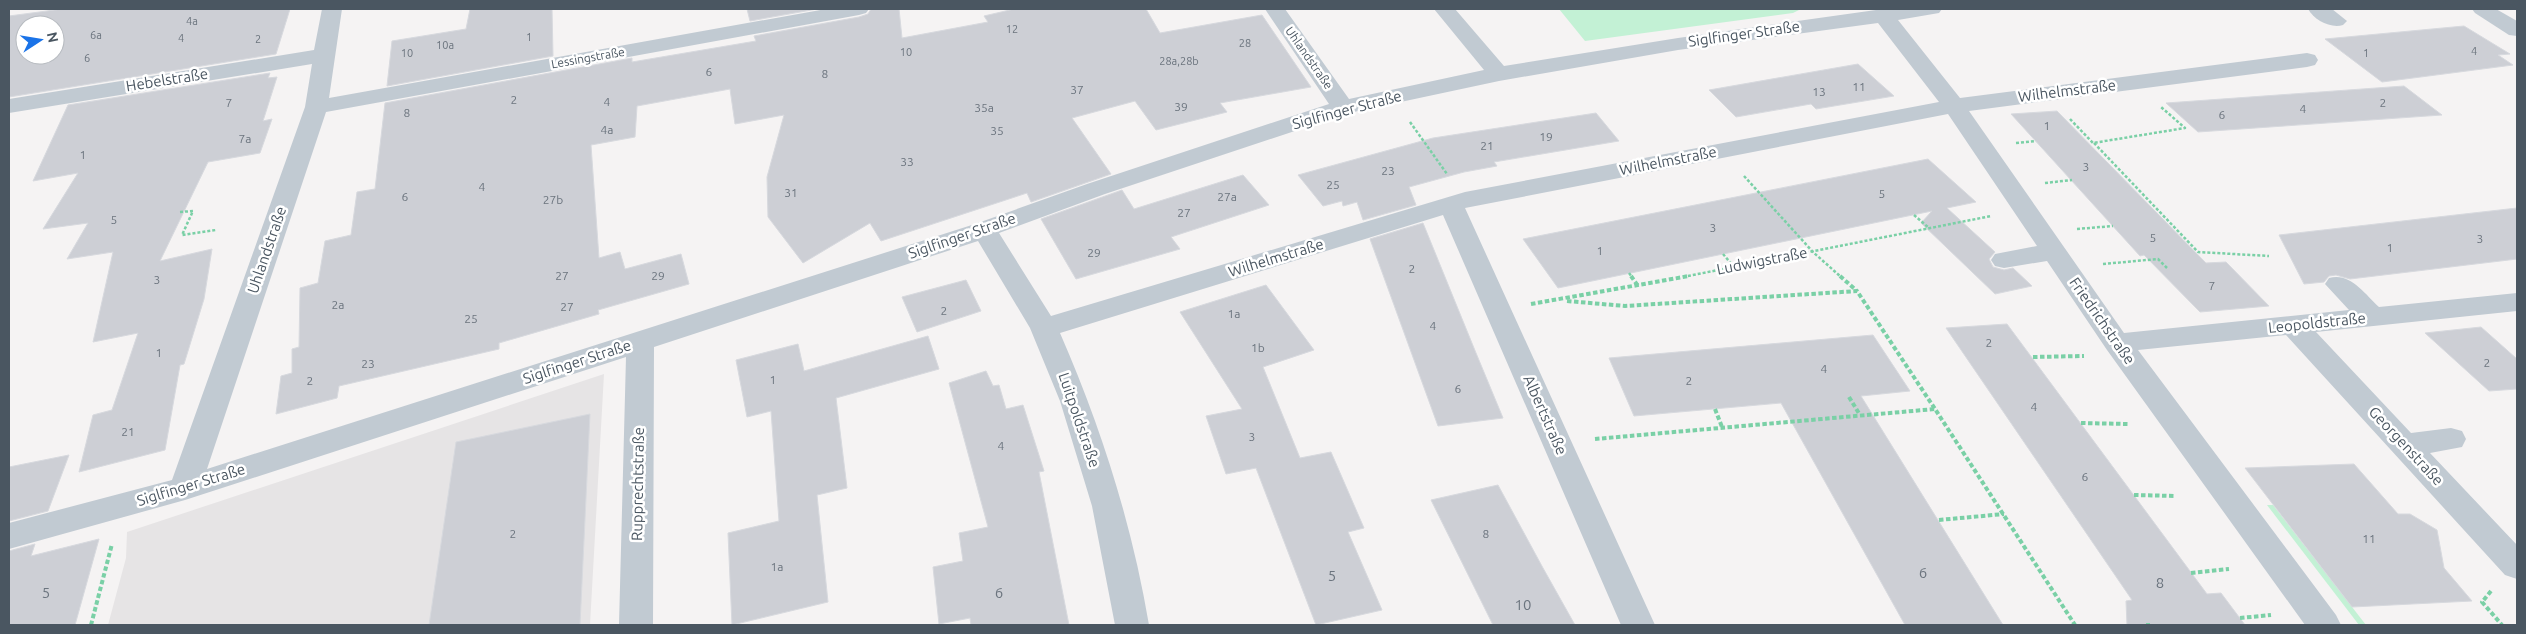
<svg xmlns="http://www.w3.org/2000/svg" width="2526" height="634" viewBox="0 0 2526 634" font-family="Ubuntu,sans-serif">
	<rect width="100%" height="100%" fill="#f5f3f3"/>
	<polygon fill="#e6e4e5" points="604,374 590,625 108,625 126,558 127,532"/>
	<g fill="#c3f1d5">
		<polygon points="1559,9 1801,9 1793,13 1585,41"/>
		<polygon points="2267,505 2273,505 2366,625 2359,625"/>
	</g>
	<g fill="#cdcfd5" stroke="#d7d9de" fill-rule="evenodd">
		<path d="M 62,9 L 290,9 L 276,54 L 9,97 L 9,16 ZM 25,25 L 55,25 L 55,55 L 25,55 Z"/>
		<polygon points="470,9 552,9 553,56 387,86 392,41 466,29"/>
		<polygon points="747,9 817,9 750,21"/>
		<polygon points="871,9 899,9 902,38 988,22 984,16 1014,9 1146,9 1160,33 1262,15 1311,87 1220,103 1227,112 1156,130 1135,101 1072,118 1111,174 1031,202 1027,193 881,241 870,223 803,263 768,217 767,177 784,115 735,124 730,89 637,106 635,137 591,145 599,258 620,252 625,269 681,254 689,284 598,310 599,314 499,343 499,349 339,386 337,398 276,414 281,376 292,373 292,349 299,347 300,288 318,283 325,241 351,235 357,192 375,189 385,103 632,58 632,62 756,41 754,36 859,17 868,14"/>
		<polygon points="2464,26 2510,54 2498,55 2513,65 2382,82 2325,39"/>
		<polygon points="1858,64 1894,96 1816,109 1811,104 1736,117 1709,90"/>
		<polygon points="270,73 268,78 277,77 263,121 272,119 260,153 208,162 160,261 212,249 204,299 184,364 180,365 165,450 79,472 93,415 112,410 138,333 93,342 113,252 67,259 88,223 43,229 78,173 33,181 68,105"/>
		<polygon points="2404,86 2442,115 2198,132 2166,103"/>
		<polygon points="2057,111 2206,263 2226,262 2269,306 2200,312 2144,255 2140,256 2011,114"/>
		<polygon points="1596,113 1619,141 1494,162 1497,166 1464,172 1409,187 1416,205 1363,220 1357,202 1343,206 1342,201 1323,206 1298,175 1433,138"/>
		<polygon points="1928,159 1976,202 1947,208 1995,252 1989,259 1993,267 2004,270 2013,268 2032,286 1995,294 1921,223 1932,211 1558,288 1523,239"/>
		<polygon points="1243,175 1269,205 1171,237 1180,249 1076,279 1041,219 1122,190 1134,209"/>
		<polygon points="2517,208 2517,259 2350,279 2336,275 2329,276 2324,282 2304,284 2279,235"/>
		<polygon points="1423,223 1476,353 1503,418 1438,426 1370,239"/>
		<polygon points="966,280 981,311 917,332 902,297"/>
		<polygon points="1266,285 1314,350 1263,367 1300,458 1331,452 1364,528 1348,532 1382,610 1316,625 1256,468 1226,474 1206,416 1242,409 1180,312"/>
		<polygon points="2007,324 2207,594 2221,593 2245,625 2127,625 2126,601 2132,600 1946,328"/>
		<polygon points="2481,327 2517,359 2517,389 2489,391 2425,333"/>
		<polygon points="1873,335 1910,391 1861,396 2003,625 1905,625 1781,403 1634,416 1609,358"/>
		<polygon points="928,336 939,369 836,398 847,488 817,495 828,602 732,625 728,533 779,521 771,411 747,417 736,360 798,344 804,371"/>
		<polygon points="986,371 993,386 999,385 1006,409 1023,405 1044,471 1039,472 1069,625 971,625 970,618 939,624 933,567 963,561 959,533 988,527 949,383"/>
		<polygon points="590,414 580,625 429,625 456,442"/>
		<polygon points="69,455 48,511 9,521 9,467"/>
		<polygon points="2354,464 2398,514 2410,514 2437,530 2444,568 2472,601 2352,607 2245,468"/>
		<polygon points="1498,485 1543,568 1575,625 1493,625 1431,500"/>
		<polygon points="99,539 75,625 9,625 9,551 35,544 31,556"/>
	</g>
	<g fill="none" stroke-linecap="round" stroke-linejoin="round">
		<g stroke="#7ad0a6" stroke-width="2.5" stroke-dasharray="3 2" stroke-linecap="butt">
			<polyline points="2070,119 2093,143 2185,128 2161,107"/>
			<polyline points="1410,122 1447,174"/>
			<polyline points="2016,143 2036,141"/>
			<polyline points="2094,143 2198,252 2269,256"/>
			<polyline points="1744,176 1813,252 1841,277"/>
			<polyline points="2045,183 2072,180"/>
			<polyline points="180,212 193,211 182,235 216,230"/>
			<polyline points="1914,215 1929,228"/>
			<polyline points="2077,229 2113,226"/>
			<polyline points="1723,254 1734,267"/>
			<polyline points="2103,264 2158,259 2167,268"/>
			<polyline points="1629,273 1632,277"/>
			<polyline points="1683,277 1991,216"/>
		</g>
		<g stroke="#7ad0a6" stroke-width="4" stroke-dasharray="4.5 2.5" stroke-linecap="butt">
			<polyline points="1631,276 1638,286"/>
			<polyline points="1840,276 1857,291"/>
			<polyline points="1567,301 1625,306 1857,291 1935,409"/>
			<polyline points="1531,304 1689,276"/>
			<polyline points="2033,357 2084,356"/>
			<polyline points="1849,397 1860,415"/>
			<polyline points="1715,409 1722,427"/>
			<polyline points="2081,423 2128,424"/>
			<polyline points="1595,439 1935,409 2075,625"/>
			<polyline points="2134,495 2175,496"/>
			<polyline points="1939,520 2004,514"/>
			<polyline points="2191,573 2229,569"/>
			<polyline points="2491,591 2482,602 2502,625"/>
			<polyline points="2240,618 2271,615"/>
			<polyline points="91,625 112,544"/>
			<polyline points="2146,625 2150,625"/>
		</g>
		<g fill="#c1cad2" fill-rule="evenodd">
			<path d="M 322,9 L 342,9 L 329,98 L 826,9 L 869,9 L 866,13 L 859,15 L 326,112 L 207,469 L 975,224 L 1087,184 L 1329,104 L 1265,9 L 1285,9 L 1349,99 L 1484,70 L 1434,9 L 1455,9 L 1504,66 L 1678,38 L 1883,9 L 1942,9 L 1939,13 L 1898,20 L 1960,98 L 2307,53 L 2315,55 L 2318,60 L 2315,65 L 2307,67 L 1969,111 L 2124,333 L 2349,310 L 2325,284 L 2329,278 C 2350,272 2364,293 2379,307 L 2517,293 L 2517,311 L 2316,332 L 2411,433 L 2451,428 L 2462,431 L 2466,439 L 2462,447 L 2430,453 L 2517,545 L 2517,579 L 2505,575 L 2286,335 L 2138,350 L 2336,615 L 2341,625 L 2305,625 L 2107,350 L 2047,261 L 2004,268 L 1995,266 L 1991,260 L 1995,254 L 2037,246 L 1948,114 L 1465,208 L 1655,625 L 1621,625 L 1443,215 L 1060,333 C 1101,427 1132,524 1149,625 L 1115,625 L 1092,506 L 1060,401 L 1030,328 L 978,241 L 654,347 L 653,625 L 619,625 L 626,357 L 185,500 L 9,549 L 9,523 L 172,480 L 305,107 L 312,64 L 9,113 L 9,99 L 314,50 ZM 1878,23 L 1939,102 L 1465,192 L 1051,316 L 999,233 L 1105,194 L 1349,113 L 1499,81 L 1678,50 Z"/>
			<path d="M 2308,9 L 2332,9 L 2347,21 L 2343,25 C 2331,29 2314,20 2308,9 Z"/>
			<polygon points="2472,9 2496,9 2517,21 2517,36 2509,35 2475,13"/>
		</g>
	</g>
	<g text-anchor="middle" stroke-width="5" stroke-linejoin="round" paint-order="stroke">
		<g font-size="11" fill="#6b747e">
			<text x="192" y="25">4a</text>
			<text x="1012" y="33">12</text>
			<text x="96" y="39">6a</text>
			<text x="529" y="41">1</text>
			<text x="181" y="42">4</text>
			<text x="258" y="43">2</text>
			<text x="1245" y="47">28</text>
			<text x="445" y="49">10a</text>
			<text x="2474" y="55">4</text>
			<text x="906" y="56">10</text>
			<text x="407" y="57">10</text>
			<text x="2366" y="57">1</text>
			<text x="87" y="62">6</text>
			<text x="1179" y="65">28a,28b</text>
		</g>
		<g font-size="12" fill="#4a5661" stroke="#fff">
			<text transform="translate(588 58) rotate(-10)" y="4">Lessingstraße</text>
			<text transform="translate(1309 58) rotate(55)" y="4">Uhlandstraße</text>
		</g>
		<g font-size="12" fill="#6b747e">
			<text x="709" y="76">6</text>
			<text x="825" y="78">8</text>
			<text x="1859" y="91">11</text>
			<text x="1077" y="94">37</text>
			<text x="1819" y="96">13</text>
			<text x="514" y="104">2</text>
			<text x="607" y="106">4</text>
			<text x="229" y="107">7</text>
			<text x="2383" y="107">2</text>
			<text x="1181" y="111">39</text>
			<text x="984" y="112">35a</text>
			<text x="2303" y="113">4</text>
			<text x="407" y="117">8</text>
			<text x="2222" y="119">6</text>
			<text x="2047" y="130">1</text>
			<text x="607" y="134">4a</text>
			<text x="997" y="135">35</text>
			<text x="1546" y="141">19</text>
			<text x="245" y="143">7a</text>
			<text x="1487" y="150">21</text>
			<text x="83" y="159">1</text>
			<text x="907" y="166">33</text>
			<text x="2086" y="171">3</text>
			<text x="1388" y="175">23</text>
			<text x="1333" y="189">25</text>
			<text x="482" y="191">4</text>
			<text x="791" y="197">31</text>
			<text x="1882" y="198">5</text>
			<text x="405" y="201">6</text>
			<text x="1227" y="201">27a</text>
			<text x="553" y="204">27b</text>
			<text x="1184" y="217">27</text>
			<text x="114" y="224">5</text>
			<text x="1713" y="232">3</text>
			<text x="2153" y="242">5</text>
			<text x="2480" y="243">3</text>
			<text x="2390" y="252">1</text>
			<text x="1600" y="255">1</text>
			<text x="1094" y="257">29</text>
			<text x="1412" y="273">2</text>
			<text x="562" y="280">27</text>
			<text x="658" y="280">29</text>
			<text x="157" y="284">3</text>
			<text x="2212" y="290">7</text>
			<text x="338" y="309">2a</text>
			<text x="567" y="311">27</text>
			<text x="944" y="315">2</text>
			<text x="1234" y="318">1a</text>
			<text x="471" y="323">25</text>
			<text x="1433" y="330">4</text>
			<text x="1989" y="347">2</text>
			<text x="1258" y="352">1b</text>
			<text x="159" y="357">1</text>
			<text x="2487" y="367">2</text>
			<text x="368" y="368">23</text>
			<text x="1824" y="373">4</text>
			<text x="773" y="384">1</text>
			<text x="310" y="385">2</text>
			<text x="1689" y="385">2</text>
			<text x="1458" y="393">6</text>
			<text x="2034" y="411">4</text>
			<text x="128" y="436">21</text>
			<text x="1252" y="441">3</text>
			<text x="1001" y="450">4</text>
			<text x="2085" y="481">6</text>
			<text x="513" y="538">2</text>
			<text x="1486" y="538">8</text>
			<text x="2369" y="543">11</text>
			<text x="777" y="571">1a</text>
		</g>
		<g font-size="15" fill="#4a5661" stroke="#fff">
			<text transform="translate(1744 34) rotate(-8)" y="5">Siglfinger Straße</text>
			<text transform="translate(167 80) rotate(-9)" y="5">Hebelstraße</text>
			<text transform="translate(2067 91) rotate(-7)" y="5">Wilhelmstraße</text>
			<text transform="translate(1347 110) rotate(-15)" y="5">Siglfinger Straße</text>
			<text transform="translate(1668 161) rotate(-11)" y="5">Wilhelmstraße</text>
			<text transform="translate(962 236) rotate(-19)" y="5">Siglfinger Straße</text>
			<text transform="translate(267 250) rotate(-71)" y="5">Uhlandstraße</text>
			<text transform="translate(1276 258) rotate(-17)" y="5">Wilhelmstraße</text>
			<text transform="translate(1762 261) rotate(-11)" y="5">Ludwigstraße</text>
			<text transform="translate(2102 321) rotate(55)" y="5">Friedrichstraße</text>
			<text transform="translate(2317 323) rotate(-6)" y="5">Leopoldstraße</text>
			<text transform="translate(577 362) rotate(-18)" y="5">Siglfinger Straße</text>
			<text transform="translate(1545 415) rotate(66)" y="5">Albertstraße</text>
			<text transform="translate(1079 420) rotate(71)" y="5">Luitpoldstraße</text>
			<text transform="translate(2406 446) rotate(47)" y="5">Georgenstraße</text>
			<text transform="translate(638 484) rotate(-89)" y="5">Rupprechtstraße</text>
			<text transform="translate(191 485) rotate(-17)" y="5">Siglfinger Straße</text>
		</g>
		<g font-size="15" fill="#6b747e">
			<text x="1923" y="578">6</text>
			<text x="1332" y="581">5</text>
			<text x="2160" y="588">8</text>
			<text x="46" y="598">5</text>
			<text x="999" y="598">6</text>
			<text x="1523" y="610">10</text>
		</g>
	</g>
	<rect width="2526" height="634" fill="none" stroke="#4a5661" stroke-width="20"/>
	<g transform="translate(40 40) rotate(78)"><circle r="24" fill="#ffffff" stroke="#b7bbc0"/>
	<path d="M0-4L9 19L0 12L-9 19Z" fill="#1a73e8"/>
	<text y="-8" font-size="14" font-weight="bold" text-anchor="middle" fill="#4a5661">N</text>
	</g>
</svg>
